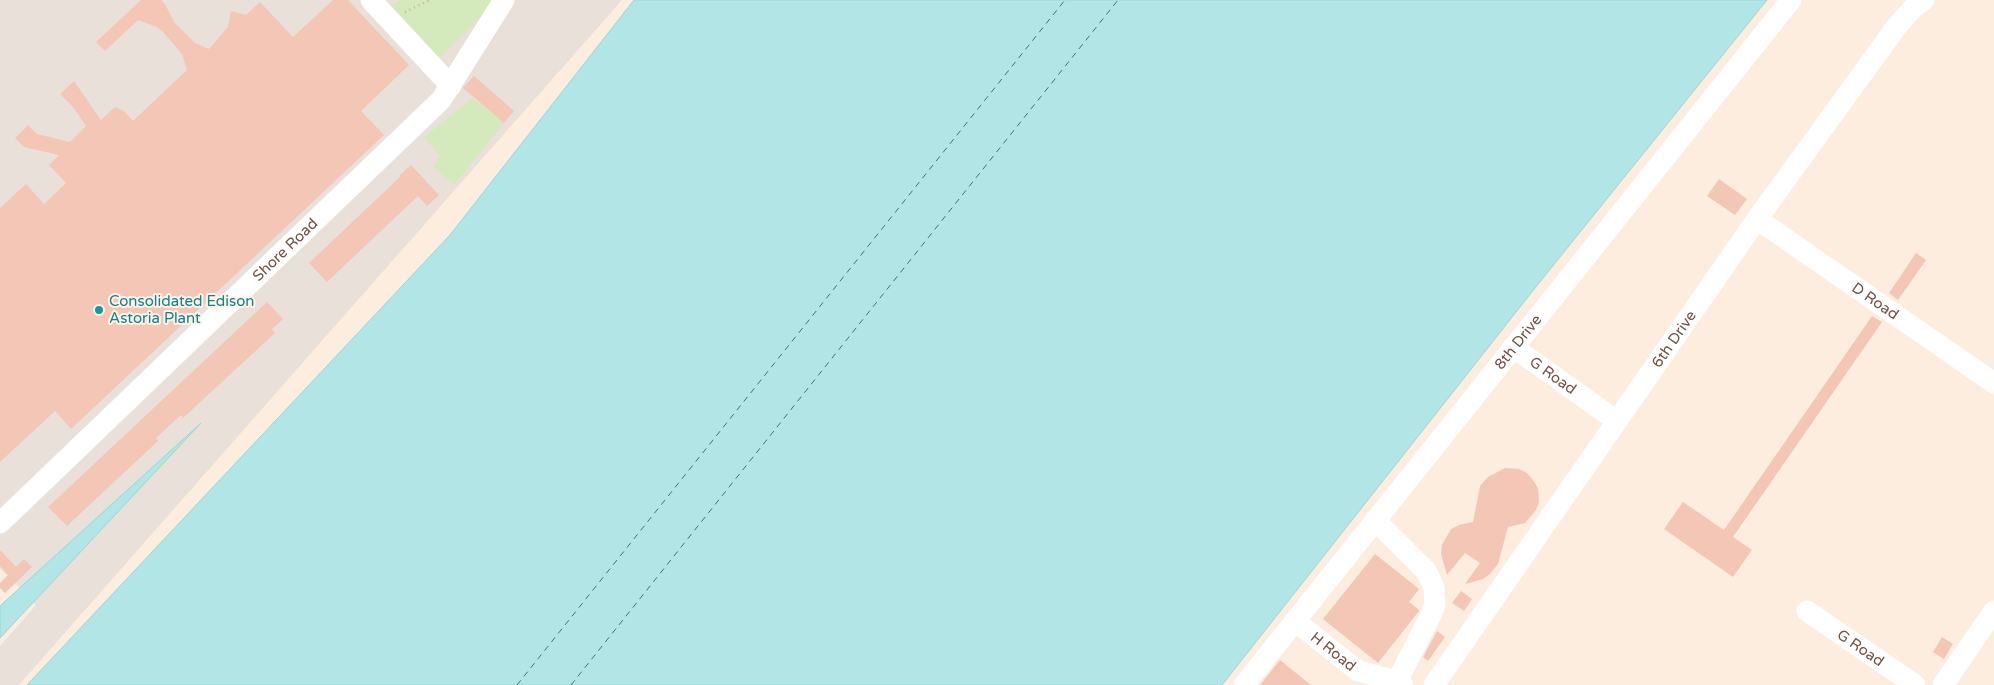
<svg xmlns="http://www.w3.org/2000/svg" width="1994" height="685" viewBox="0 0 1994 685" font-family="'Varela Round',sans-serif">
	<rect width="100%" height="100%" fill="#fdedde"/>
	<polygon fill="#eae0da" points="0,0 622,0 19,685 0,685 0,646 36,605 0,568"/>
	<g fill="#d4eabd">
		<polygon points="399,0 489,0 492,5 438,60 389,8"/>
		<polygon points="472,98 505,122 454,185 433,167 440,156 424,138"/>
	</g>
	<g fill="#b2e5e6" stroke="#98d6d9">
		<polygon points="634,0 1767,0 1535,288 1222,685 27,685 450,235"/>
		<polygon points="201,423 0,638 0,606"/>
	</g>
	<g fill="none" stroke-linecap="round" stroke-linejoin="round">
		<g stroke="#3a767a" stroke-width="1" stroke-dasharray="6 5" stroke-linecap="butt">
			<polyline points="517,685 1065,0"/>
			<polyline points="571,685 1118,0"/>
		</g>
	</g>
	<g fill="#f3c6b5">
		<polygon points="141,0 161,0 165,4 174,22 195,43 209,49 228,27 231,11 246,15 260,2 293,37 333,0 348,0 409,65 361,111 384,135 71,429 55,411 0,462 0,208 26,184 44,204 66,183 49,165 59,155 24,147 15,138 28,125 37,134 70,142 86,126 73,107 60,94 74,81 101,120 115,107 124,111 133,121 187,70 182,54 163,32 157,27 138,20 105,51 96,42"/>
		<polygon points="474,76 514,111 504,123 463,88"/>
		<polygon points="411,165 439,195 427,206 418,196 327,282 309,263 400,177 399,176"/>
		<polygon points="1719,179 1747,199 1735,215 1707,196"/>
		<polygon points="1916,253 1926,260 1898,300 1889,293"/>
		<polygon points="267,302 283,319 272,329 275,333 183,418 181,415 156,438 158,441 67,526 48,507"/>
		<polygon points="1872,316 1882,322 1733,537 1752,550 1733,577 1664,529 1683,502 1724,530"/>
		<polygon points="1505,468 1519,469 1527,473 1533,480 1538,488 1539,502 1536,510 1525,523 1508,527 1498,564 1490,574 1483,579 1465,584 1480,563 1465,553 1447,575 1441,554 1442,545 1451,529 1459,525 1473,522 1480,486 1488,477"/>
		<polygon points="0,550 16,567 24,559 32,567 5,593 0,588 0,583 8,575 0,566"/>
		<polygon points="1375,554 1419,589 1409,602 1419,610 1419,611 1378,663 1323,619"/>
		<polygon points="1461,591 1472,599 1464,611 1452,603"/>
		<polygon points="1437,631 1445,637 1428,661 1423,657"/>
		<polygon points="1942,637 1953,644 1944,659 1933,652"/>
		<polygon points="1280,660 1311,685 1260,685"/>
	</g>
	<g fill="none" stroke-linecap="round" stroke-linejoin="round">
		<polyline stroke="#d7aa98" stroke-width="2.5" stroke-dasharray="1 4" stroke-linecap="butt" points="405,12 430,0"/>
		<g stroke="#fff" stroke-width="21">
			<polyline points="371,0 451,86"/>
			<path id="s1" d="M 1757,219 L 1994,383"/>
			<path id="s2" d="M 1513,347 L 1617,421"/>
			<polyline points="1375,520 1427,572 1434,588 1435,605 1430,617 1397,681"/>
			<path id="s3" d="M 0,523 L 441,100 L 504,0"/>
			<path id="s4" d="M 1807,611 L 1915,685"/>
			<path id="s5" d="M 1295,621 L 1358,671 L 1397,681 L 1403,685"/>
			<path id="s6" d="M 1244,685 L 1791,0"/>
			<path id="s7" d="M 1434,685 L 1757,219 L 1897,26 L 1915,6 L 1924,0"/>
			<polyline points="1943,685 1994,611"/>
		</g>
	</g>
	<circle fill="#0f9aa8" stroke="#fff2e5" stroke-width="2" cx="99" cy="310" r="5"/>
	<g text-anchor="middle" stroke-width="4" stroke-linejoin="round" paint-order="stroke">
		<g font-size="15" fill="#735146" stroke="#fff2e5">
			<text dy="5" stroke="none"><textPath href="#s3" startOffset="395">Shore Road</textPath></text>
			<text dy="5" stroke="none"><textPath href="#s1" startOffset="144">D Road</textPath></text>
			<text dy="5" stroke="none"><textPath href="#s7" startOffset="421">6th Drive</textPath></text>
			<text dy="5" stroke="none"><textPath href="#s6" startOffset="439">8th Drive</textPath></text>
			<text dy="5" stroke="none"><textPath href="#s2" startOffset="49">G Road</textPath></text>
			<text dy="5" stroke="none"><textPath href="#s4" startOffset="65">G Road</textPath></text>
			<text dy="5" stroke="none"><textPath href="#s5" startOffset="49">H Road</textPath></text>
		</g>
		<g font-size="15" fill="#0d838f" stroke="#fff2e5" text-anchor="start">
			<text x="109" y="306">Consolidated Edison<tspan x="109" dy="17">Astoria Plant</tspan></text>
		</g>
	</g>
</svg>
